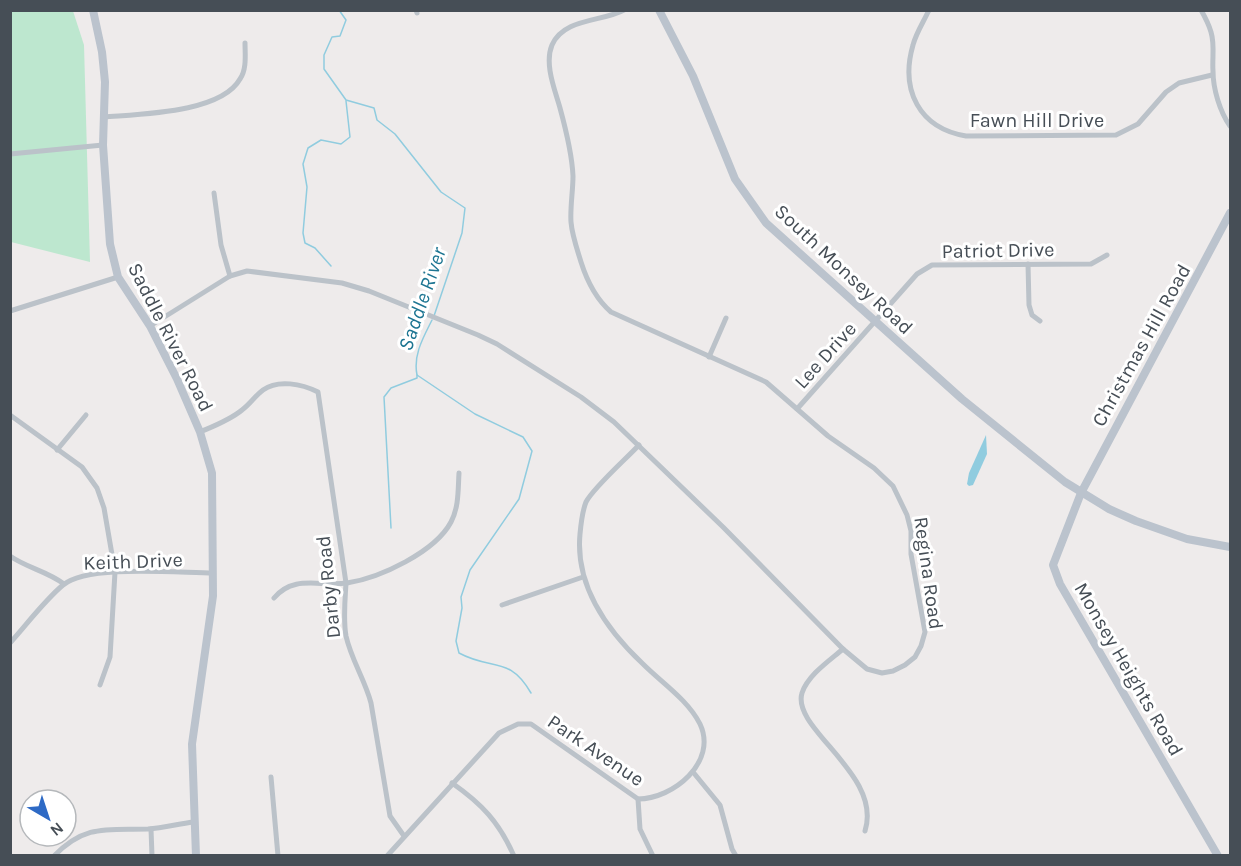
<svg xmlns="http://www.w3.org/2000/svg" width="1241" height="866" viewBox="0 0 1241 866" font-family="Karla,sans-serif">
	<rect width="100%" height="100%" fill="#eeebeb"/>
	<polygon fill="#bde7cf" points="10,11 73,11 84,45 90,262 11,242"/>
	<polygon fill="#90ccdf" points="986,435 987,454 973,485 969,486 967,484 969,473"/>
	<g fill="none" stroke-linecap="round" stroke-linejoin="round">
		<g stroke="#90ccdf" stroke-width="1.5">
			<polyline points="339,10 346,20 340,36 332,37 324,55 324,69 346,100 374,108 377,120 395,134 441,192 465,208 462,233 434,316"/>
			<polyline points="331,266 315,248 305,243 303,233 307,187 303,164 308,148 321,140 341,144 350,137 346,101"/>
			<path d="M 432,320 C 423,338 413,355 417,375 L 475,414 L 523,437 L 532,451 L 519,499 L 470,570 L 461,597 L 462,608 L 456,641 L 459,653 C 492,671 509,655 531,693"/>
			<polyline points="391,528 384,397 391,388 417,378 417,375"/>
		</g>
		<g stroke="#bbc2c9" stroke-width="5">
			<polyline points="416,10 417,13"/>
			<path d="M 929,10 C 924,21 916,33 913,45 C 900,90 919,128 966,136 L 1116,135 L 1138,124 L 1166,92 L 1179,83 L 1212,75"/>
			<path d="M 1201,10 C 1205,17 1209,25 1211,32 C 1215,45 1212,58 1213,71 C 1213,89 1220,112 1230,126"/>
			<path d="M 104,117 C 140,114 221,113 240,79 C 247,69 245,54 245,43"/>
			<polyline points="10,154 103,145"/>
			<polyline points="214,193 221,245 230,276"/>
			<polyline points="1028,264 1029,305 1032,315 1040,321"/>
			<polyline points="10,311 118,277"/>
			<path d="M 150,326 L 230,276 L 247,271 L 342,283 L 369,291 L 478,335 L 497,344 L 581,397 L 614,422 L 723,527 L 843,649 L 867,669 L 882,673 L 893,671 L 905,665 L 915,657 L 921,646 L 925,632 L 911,554 L 911,531 L 907,515 L 893,486 L 874,468 L 828,436 L 766,382 L 611,312 C 596,299 587,281 581,262 C 577,249 572,235 571,222 C 570,207 573,191 573,176 C 572,153 566,130 560,108 C 555,90 544,64 552,45 C 564,18 602,22 624,10"/>
			<polyline points="709,357 726,318"/>
			<polyline points="797,409 917,274 932,265 1091,264 1107,255"/>
			<polyline points="10,415 82,467 97,488 104,508 115,572 110,657 100,685"/>
			<path d="M 200,432 C 214,426 230,420 242,410 C 250,404 255,396 263,390 C 278,379 302,384 318,392 L 346,583 C 345,601 343,619 346,636 C 351,659 365,680 371,703 L 390,816 L 404,836"/>
			<polyline points="57,450 86,415"/>
			<path d="M 10,556 C 27,568 47,571 64,584"/>
			<path d="M 274,598 C 294,574 320,587 347,583 C 380,578 435,552 451,522 C 459,507 458,489 459,473"/>
			<polyline points="502,605 583,577"/>
			<path d="M 10,643 C 27,624 45,600 63,585 C 88,564 179,573 213,573"/>
			<path d="M 843,649 C 829,661 808,675 802,693 C 791,729 883,774 865,831"/>
			<polyline points="693,772 720,805 732,849 736,856"/>
			<polyline points="271,777 278,856"/>
			<path d="M 452,783 C 482,804 499,822 514,856"/>
			<polyline points="638,799 640,829 653,856"/>
			<polyline points="151,829 152,856"/>
			<path d="M 54,856 C 85,824 107,830 148,829 C 163,828 178,824 193,822"/>
			<path d="M 387,856 L 499,733 L 518,724 L 531,724 L 638,799 C 673,799 718,762 700,724 C 688,700 662,683 643,664 C 607,630 575,586 580,534 C 581,523 582,512 586,502 C 594,487 626,459 639,445"/>
		</g>
		<g stroke="#bbc3cd" stroke-width="8">
			<polyline points="93,10 102,52 105,82 103,145 110,244 118,277 150,326 177,379 200,432 212,473 213,596 192,744 196,856"/>
			<polyline points="659,10 693,76 735,179 766,223 962,399 1065,482 1109,509 1136,521 1187,539 1230,547"/>
			<polyline points="1218,856 1060,584 1053,565 1081,493 1230,213"/>
		</g>
	</g>
	<g text-anchor="middle" stroke-width="6" stroke-linejoin="round" paint-order="stroke">
		<g font-size="20" fill="#464e56" stroke="#fff">
			<text x="1037" y="127">Fawn Hill Drive</text>
			<text transform="translate(998 250) rotate(-1)" y="7">Patriot Drive</text>
			<text transform="translate(844 269) rotate(43)" y="7">South Monsey Road</text>
			<text transform="translate(171 337) rotate(63)" y="7">Saddle River Road</text>
			<text transform="translate(1141 345) rotate(-61)" y="7">Christmas Hill Road</text>
			<text transform="translate(825 355) rotate(-48)" y="7">Lee Drive</text>
			<text transform="translate(133 561) rotate(-2)" y="7">Keith Drive</text>
			<text transform="translate(929 573) rotate(82)" y="7">Regina Road</text>
			<text transform="translate(328 587) rotate(-96)" y="7">Darby Road</text>
			<text transform="translate(1129 669) rotate(60)" y="7">Monsey Heights Road</text>
			<text transform="translate(596 750) rotate(34)" y="7">Park Avenue</text>
		</g>
		<g font-size="21" font-style="italic" fill="#1d7592" stroke="#fff">
			<text transform="translate(422 299) rotate(-71)" y="7">Saddle River</text>
		</g>
	</g>
	<rect width="1241" height="866" fill="none" stroke="#464e56" stroke-width="24"/>
	<g transform="translate(48 818) rotate(141)"><circle r="28" fill="#ffffff" stroke="#b5b8bb" stroke-width="1.5"/>
	<path d="M0-4.5L10 22L0 15L-10 22Z" fill="#2e6ac5"/>
	<text y="-9" font-size="16" font-weight="bold" text-anchor="middle" fill="#464e56">N</text>
	</g>
</svg>
